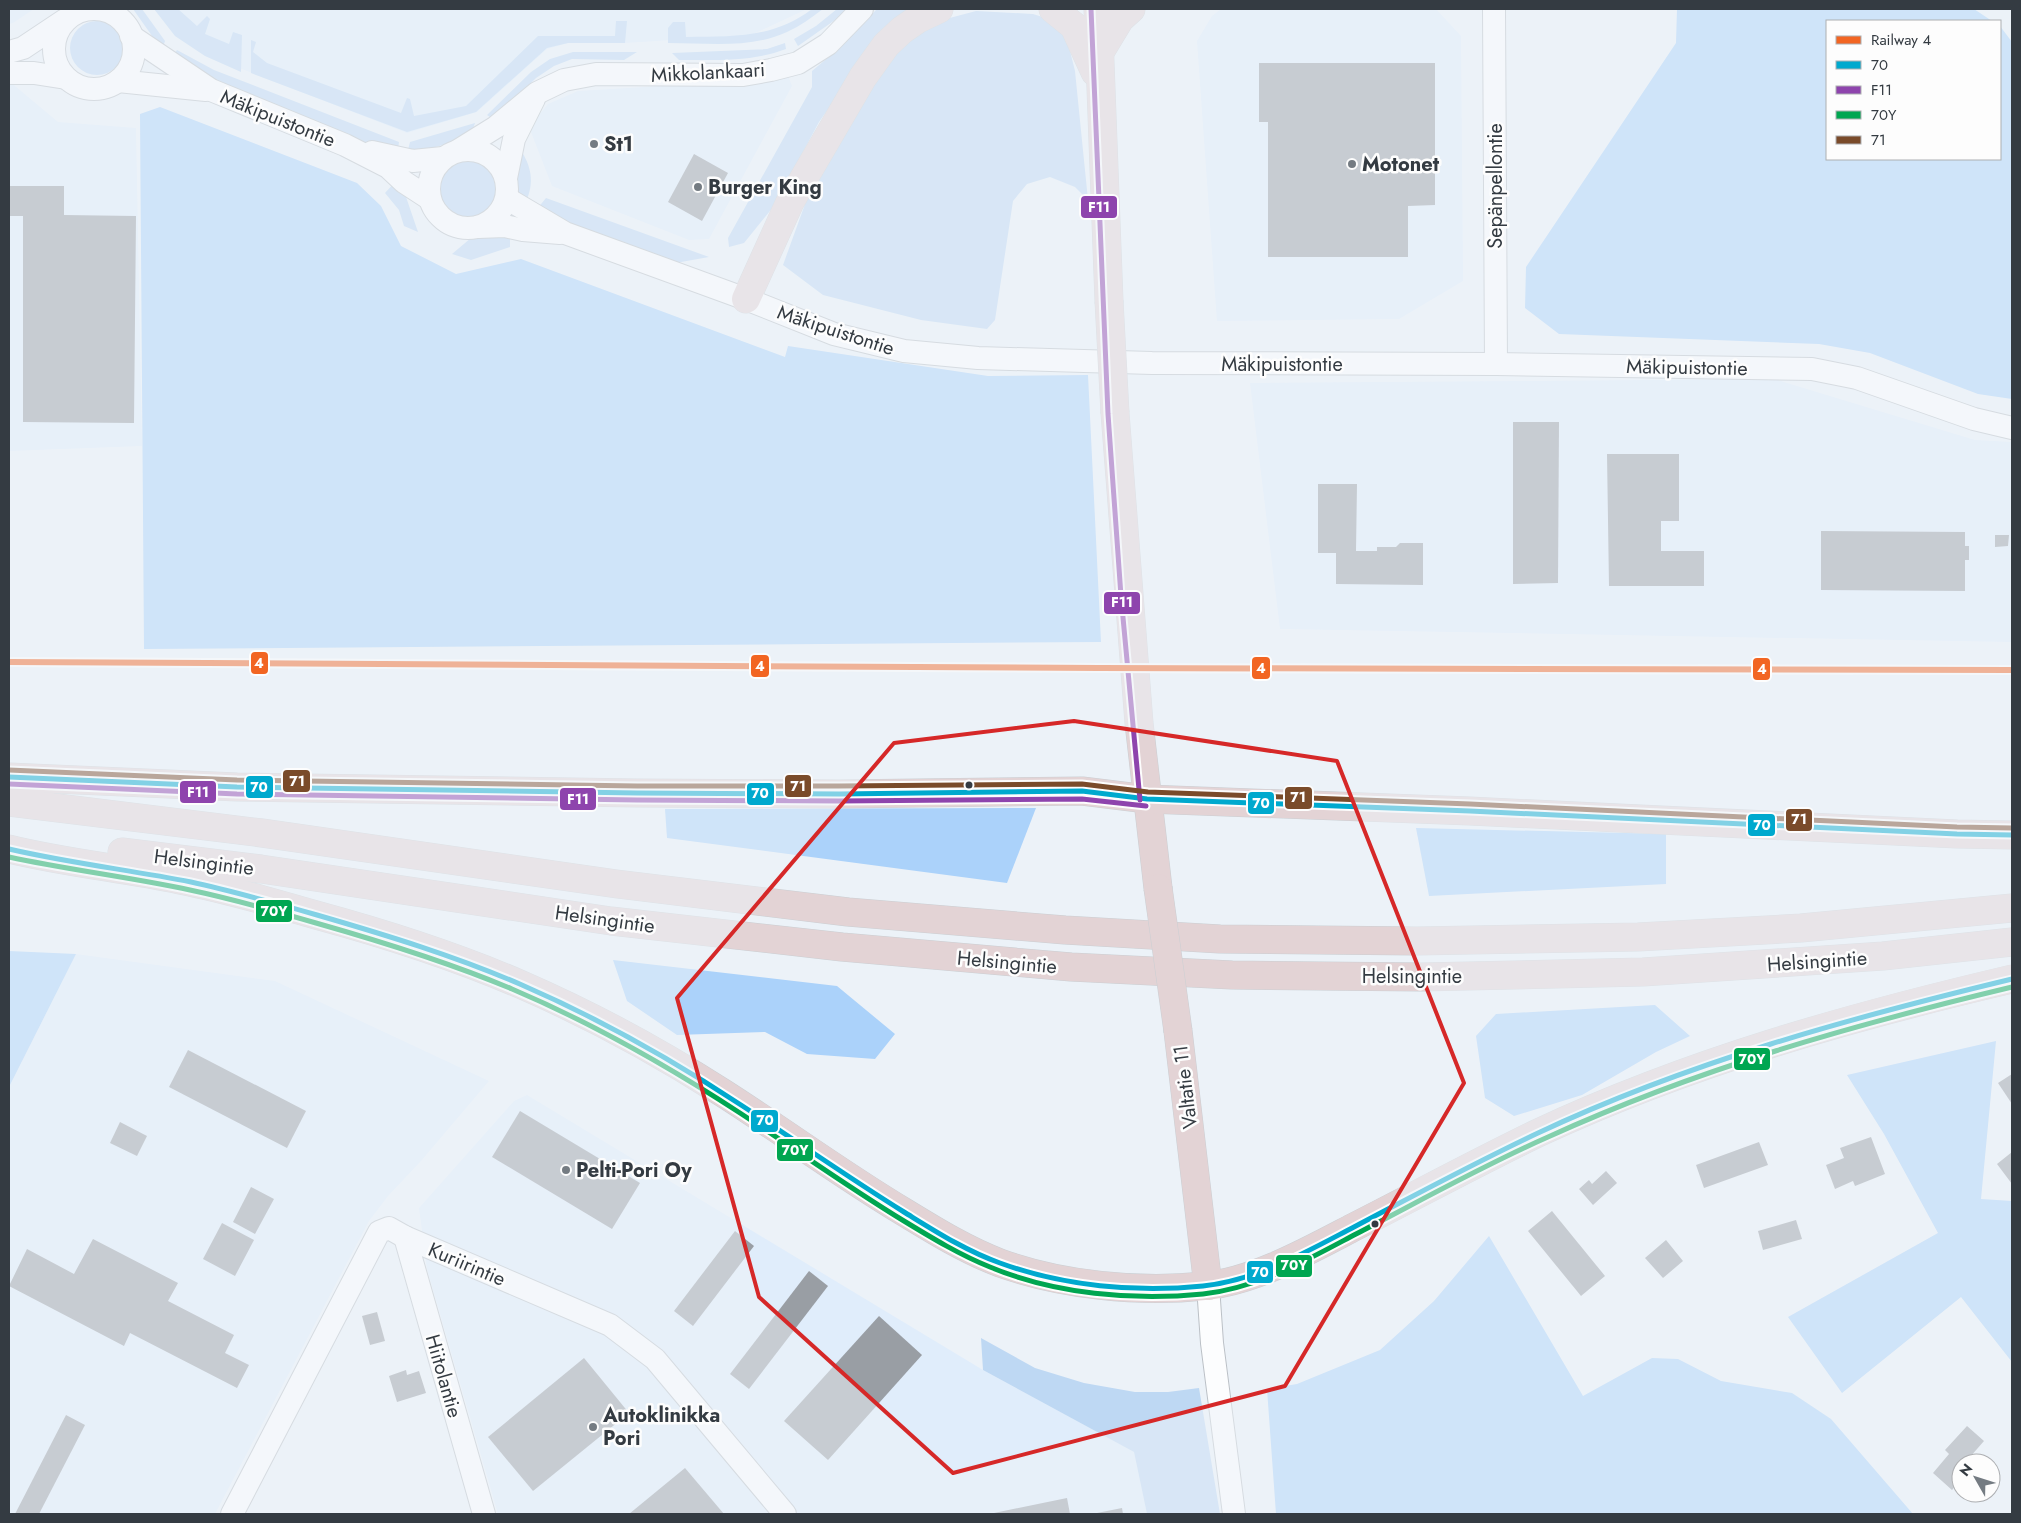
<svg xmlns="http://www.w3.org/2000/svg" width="2021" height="1523" viewBox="0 0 2021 1523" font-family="Jost,sans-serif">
	<rect width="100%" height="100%" fill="#ecf2f8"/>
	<g fill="#e0edfb">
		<polygon points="9,9 34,9 13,23 9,24"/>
		<polygon points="155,9 807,9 751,35 625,43 568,43 547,49 477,112 407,133 206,55"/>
		<polygon points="1221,9 1436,9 1461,36 1463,281 1399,319 1217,321 1197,41 1212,16"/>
		<polygon points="787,73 792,86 709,239 689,240 552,186 529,127 548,104 578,91 661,86 738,85"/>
		<polygon points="9,81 58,122 136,128 142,446 9,451"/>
		<polygon points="1774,379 1975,440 2012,442 2012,642 1280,629 1250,383"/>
		<polygon points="76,954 275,981 489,1081 421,1161 388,1196 369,1221 215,1514 9,1514 9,1087"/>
		<polygon points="527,1095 983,1370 1134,1452 1147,1514 498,1514 427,1269 419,1208 514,1101"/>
	</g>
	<g fill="#bed8f3">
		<polygon points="133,9 142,9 165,41 162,50"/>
		<polygon points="154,9 178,9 197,26 207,16 210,19 205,34 229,44 233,32 242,35 241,72 205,56 175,36"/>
		<path d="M 812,9 L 823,9 C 811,18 800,26 787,32 C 751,49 707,43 668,43 L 668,28 L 673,22 L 685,22 L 686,37 C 732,36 773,39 812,9 Z"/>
		<polygon points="837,9 847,9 835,20 798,46 794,39 816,26"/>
		<polygon points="877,9 915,9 888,24 819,122 774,206 744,243 729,247 728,238 812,87 812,71 837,50"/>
		<polygon points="976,11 1033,14 1055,21 1066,35 1075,71 1088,200 1075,187 1050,177 1027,184 1013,201 995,320 987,329 921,320 823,295 783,265 813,182 873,77 903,42 942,20"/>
		<polygon points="616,21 627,21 625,43 568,43 547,48 476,112 407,132 251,73 251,40 256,42 253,52 267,63 401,113 407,98 410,99 414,116 466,106 538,36 615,36"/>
		<circle cx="97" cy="48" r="27"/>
		<path d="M 785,43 L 786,49 C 752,62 716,60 679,60 L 672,53 L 767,49 Z"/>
		<polygon points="177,50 214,70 399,142 398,149 360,141 244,98 172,57"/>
		<polygon points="573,52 637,52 624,60 572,59 554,66 536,78 494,120 487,115 531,72 550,59"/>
		<path d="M 475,123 L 472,132 C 450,143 433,151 408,150 L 410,142 Z"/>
		<path d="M 518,146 C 530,163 535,179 527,199 L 514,194 Z"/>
		<circle cx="468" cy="190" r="30"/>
		<polygon points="396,181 405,194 418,232 404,226 399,210 385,193"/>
		<polygon points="546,198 709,257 670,264 537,209"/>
		<polygon points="510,235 510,247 471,260 452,254 471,238"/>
		<polygon points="981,1338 1035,1368 1084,1383 1135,1392 1168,1392 1199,1388 1220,1514 1147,1514 1134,1452 983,1370"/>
	</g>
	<g fill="#abd2fa">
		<polygon points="1677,9 1974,9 1992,21 1827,21 1827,159 2000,159 2000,26 2012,42 2012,399 1978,394 1870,353 1819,344 1559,334 1525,308 1526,267 1676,43"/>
		<polygon points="160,107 357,183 381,206 401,246 456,274 521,259 785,357 788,346 988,376 1088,375 1101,642 144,649 140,114"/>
		<polygon points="1036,808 1007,883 667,838 665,809"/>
		<polygon points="1416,828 1666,834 1666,884 1429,896"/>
		<polygon points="9,951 76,954 9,1087"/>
		<polygon points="613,960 837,986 895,1034 875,1059 807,1054 765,1032 677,1035 627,1001"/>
		<polygon points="1655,1005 1690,1036 1656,1052 1582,1095 1514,1116 1485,1098 1476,1036 1496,1014"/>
		<polygon points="1996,1041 1981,1199 2012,1201 2012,1362 1961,1297 1842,1393 1788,1317 1938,1233 1884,1134 1847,1075"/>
		<polygon points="1489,1236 1583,1396 1652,1358 1678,1359 1721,1381 1792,1393 1831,1419 1913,1514 1276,1514 1267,1389 1297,1384 1380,1350 1434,1301"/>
	</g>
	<g fill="#999ea4">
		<polygon points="1259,63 1435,63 1435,205 1408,206 1408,257 1268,257 1268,122 1259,122"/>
		<polygon points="694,154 728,173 702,221 668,202"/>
		<polygon points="9,186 64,186 64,215 136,216 134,423 23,422 23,216 9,216"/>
		<polygon points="1513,422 1559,422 1558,583 1513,584"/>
		<polygon points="1607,454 1679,454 1679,521 1661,521 1661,551 1704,551 1704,586 1609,586"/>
		<polygon points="1318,484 1357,484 1356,551 1377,551 1377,547 1396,547 1400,543 1423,543 1423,585 1336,584 1336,553 1318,553"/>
		<polygon points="1821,531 1965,532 1965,546 1969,546 1969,560 1965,560 1965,591 1821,590"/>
		<polygon points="1995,535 2009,535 2008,546 1995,547"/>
		<polygon points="188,1050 306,1111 287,1148 169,1087"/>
		<polygon points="2012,1074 2012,1104 1998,1083"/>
		<polygon points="520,1111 640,1183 612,1229 492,1157"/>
		<polygon points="120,1122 147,1136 137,1156 110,1143"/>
		<polygon points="1871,1137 1885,1174 1855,1186 1853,1181 1835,1189 1826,1165 1844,1158 1840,1148"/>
		<polygon points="1759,1142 1768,1165 1704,1188 1696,1165"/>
		<polygon points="2012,1152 2012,1184 1997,1164"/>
		<polygon points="1606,1171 1617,1183 1593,1205 1579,1189 1589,1180 1592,1184"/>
		<polygon points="251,1187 274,1199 255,1234 233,1222"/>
		<polygon points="1552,1211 1605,1276 1581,1296 1528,1231"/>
		<polygon points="1796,1220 1802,1239 1763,1250 1758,1231"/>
		<polygon points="222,1223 254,1240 235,1276 203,1259"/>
		<polygon points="735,1231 754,1246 693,1326 674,1311"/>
		<polygon points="93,1239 178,1283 168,1301 234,1335 225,1353 249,1365 237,1388 130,1333 124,1346 9,1286 27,1249 74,1274"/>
		<polygon points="1666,1240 1683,1261 1663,1278 1645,1258"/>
		<polygon points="809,1271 828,1286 749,1389 730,1374"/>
		<polygon points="377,1312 385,1341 370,1345 362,1316"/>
		<polygon points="879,1316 922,1355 828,1460 784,1421"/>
		<polygon points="584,1358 629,1413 533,1491 488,1437"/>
		<polygon points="406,1370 407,1375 419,1371 426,1393 397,1402 389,1376"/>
		<polygon points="66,1415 85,1425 39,1514 15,1514"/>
		<polygon points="1967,1426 1984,1441 1970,1457 1977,1463 1961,1463 1961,1480 1952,1490 1933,1473 1949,1454 1945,1450"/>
		<polygon points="685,1468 724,1514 629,1514"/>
		<polygon points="1067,1498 1070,1514 995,1514 994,1513"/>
		<polygon points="1122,1508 1123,1514 1097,1514 1097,1513"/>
	</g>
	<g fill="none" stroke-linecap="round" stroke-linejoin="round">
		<defs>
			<g id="minor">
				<polyline points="1494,9 1496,364"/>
				<circle cx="94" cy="49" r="40"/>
				<polyline points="131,36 211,90 345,145 388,167 404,182 430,199"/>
				<polyline points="9,52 23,48 65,20"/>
				<polyline points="9,73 34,73 66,78"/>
				<polyline points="118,81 206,90"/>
				<polyline points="459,150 496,127 537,93 564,80 596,74 743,75 771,70 798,63 828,44 862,9"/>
				<circle cx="468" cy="189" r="39"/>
				<polyline points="372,152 413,161 443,158"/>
				<polyline points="506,178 514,139 534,99"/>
				<polyline points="507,196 511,201 565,233 746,299 834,334 904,351 978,358 1152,363 1496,364 1812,369 1857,378 1974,419 2012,428"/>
				<polyline points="478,227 505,226 523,230 560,233"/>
				<polyline points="405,1237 484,1514"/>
				<polyline points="1208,1286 1212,1343 1234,1514"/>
				<polyline points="232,1514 379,1232 389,1228 405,1237 610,1325 655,1359 785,1514"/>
			</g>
			<g id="highway">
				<polyline points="1053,9 1074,26 1095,72"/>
				<polyline points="1098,9 1109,301"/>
				<polyline points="1100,52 1120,19 1131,9"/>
				<polyline points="746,299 790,202 863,77 886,45 902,30 918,19 939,9"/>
				<polyline points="1115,413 1139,723 1158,888"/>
				<polyline points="9,777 237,787 637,793 839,794 1082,791 1147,799 1470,811 1957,834 2012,835"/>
				<polyline points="9,802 262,833 617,884 848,912 1065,930 1220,939 1417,941 1638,937 1801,928 2012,908"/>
				<path d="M 9,849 C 65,863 123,868 180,880 C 226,889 271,902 316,915 C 386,934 455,956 522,985 C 591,1015 659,1052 723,1093 C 784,1132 842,1175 904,1212 C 935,1231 966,1250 1000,1263 C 1061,1285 1139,1293 1204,1286 C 1253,1282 1310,1250 1354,1227 C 1415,1196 1476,1163 1538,1133 C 1690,1062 1850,1017 2012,979"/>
				<polyline points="122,852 261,869 611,921 842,947 1071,967 1232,975 1421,977 1643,972 1883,956 2012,942"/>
				<polyline points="1178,1031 1208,1286"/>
			</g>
		</defs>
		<use href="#minor" stroke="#bbc0c6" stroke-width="24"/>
		<use href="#highway" stroke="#cbcfd3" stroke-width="29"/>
		<use href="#minor" stroke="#fcfdfe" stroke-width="22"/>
		<use href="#highway" stroke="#e3d3d5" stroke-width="28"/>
		<defs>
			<g id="highway-bridge">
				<polyline points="1109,301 1115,413"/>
				<polyline points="1158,888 1178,1031"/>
			</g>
		</defs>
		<use href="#highway-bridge" stroke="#cbcfd3" stroke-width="29" stroke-linecap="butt"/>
		<use href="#highway-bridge" stroke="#e3d3d5" stroke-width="28"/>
		<defs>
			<g id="bus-1">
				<polyline points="9,777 237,787 637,793 839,794 1082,791 1147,799 1470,811 1957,834 2012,835"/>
				<path d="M 9,849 C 69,863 130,870 191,882 C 233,891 275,903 317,915 C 386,935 455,956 522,985 C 598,1018 671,1059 741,1105 C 795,1140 849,1178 904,1212 C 935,1231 966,1251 1000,1263 C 1063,1286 1136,1293 1203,1286 C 1258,1280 1306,1252 1354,1227 C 1415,1195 1476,1162 1538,1133 C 1689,1062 1850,1018 2012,979"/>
			</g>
			<g id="bus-2">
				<polyline points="1091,9 1108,414 1121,596 1140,800"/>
				<polyline points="9,784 237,794 637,800 839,801 1082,799 1146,806"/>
			</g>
			<path id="bus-3" d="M 9,857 C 69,870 130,877 190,890 C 233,899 275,911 316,923 C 383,942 448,962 512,989 C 592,1023 668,1066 740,1113 C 795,1149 848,1187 904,1221 C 932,1238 960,1255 990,1267 C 1055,1294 1133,1301 1203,1294 C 1258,1288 1307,1260 1354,1235 C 1418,1202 1482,1166 1548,1137 C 1697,1069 1853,1025 2012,987"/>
			<polyline id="bus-4" points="9,770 237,780 637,786 839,786 1082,784 1148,792 1470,804 1957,827 2012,828"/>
		</defs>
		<use href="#bus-1" stroke="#fdfdfd" stroke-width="9"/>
		<use href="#bus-2" stroke="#fdfdfd" stroke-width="9"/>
		<use href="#bus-3" stroke="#fdfdfd" stroke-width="9"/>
		<use href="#bus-4" stroke="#fdfdfd" stroke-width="9"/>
		<use href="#bus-1" stroke="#00a9ce" stroke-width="5"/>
		<use href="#bus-2" stroke="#8e44ad" stroke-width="5"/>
		<use href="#bus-3" stroke="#00a651" stroke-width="5"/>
		<use href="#bus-4" stroke="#7a4b2a" stroke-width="5"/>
		<defs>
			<polyline id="rail-1" points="9,662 1099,668 2012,670"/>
		</defs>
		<use href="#rail-1" stroke="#fdfdfd" stroke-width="10"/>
		<use href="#rail-1" stroke="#f26522" stroke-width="6"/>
	</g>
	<path d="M0 0H2021V1523H0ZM 1074,721 L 1337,761 L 1464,1083 L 1285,1386 L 953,1473 L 759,1297 L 677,998 L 894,743 Z" fill="#ecf2f8" fill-opacity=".55" fill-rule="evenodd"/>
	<path fill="none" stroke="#d62828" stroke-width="4" stroke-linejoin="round" d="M 1074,721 L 1337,761 L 1464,1083 L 1285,1386 L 953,1473 L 759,1297 L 677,998 L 894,743 Z"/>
	<g fill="#747b82" stroke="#fdfdfd" stroke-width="2">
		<circle cx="594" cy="144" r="5"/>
		<circle cx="1352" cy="164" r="5"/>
		<circle cx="698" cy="187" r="5"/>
		<circle cx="566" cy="1170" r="5"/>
		<circle cx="593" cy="1427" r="5"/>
	</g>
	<g fill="#343b42" stroke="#fdfdfd" stroke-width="2">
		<circle cx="969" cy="785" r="4.5"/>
		<circle cx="1375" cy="1224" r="4.5"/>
	</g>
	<g text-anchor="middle" stroke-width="5" stroke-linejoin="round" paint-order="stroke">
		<g font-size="20" fill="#343b42" stroke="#fdfdfd">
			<text transform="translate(708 72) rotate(-3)" y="7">Mikkolankaari</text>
			<text transform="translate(278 118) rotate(22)" y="7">Mäkipuistontie</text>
			<text transform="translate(1495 186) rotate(-90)" y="7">Sepänpellontie</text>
			<text transform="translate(836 330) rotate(18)" y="7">Mäkipuistontie</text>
			<text x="1282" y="371">Mäkipuistontie</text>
			<text transform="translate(1687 367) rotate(1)" y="7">Mäkipuistontie</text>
			<text transform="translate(204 862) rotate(7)" y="7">Helsingintie</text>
			<text transform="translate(605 919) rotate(8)" y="7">Helsingintie</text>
			<text transform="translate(1817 961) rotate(-4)" y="7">Helsingintie</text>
			<text transform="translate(1007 962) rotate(5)" y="7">Helsingintie</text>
			<text x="1412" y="983">Helsingintie</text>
			<text transform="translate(1185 1087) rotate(-97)" y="7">Valtatie 11</text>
			<text transform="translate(467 1264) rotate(23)" y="7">Kuriirintie</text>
			<text transform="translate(444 1376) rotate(74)" y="7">Hiitolantie</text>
		</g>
		<g font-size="20" font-weight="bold" fill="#343b42" stroke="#fdfdfd" text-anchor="start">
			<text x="604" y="151">St1</text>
			<text x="1362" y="171">Motonet</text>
			<text x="708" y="194">Burger King</text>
			<text x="576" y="1177">Pelti-Pori Oy</text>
			<text x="603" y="1422">Autoklinikka<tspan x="603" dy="23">Pori</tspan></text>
		</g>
	</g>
	<g stroke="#fdfdfd" stroke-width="2">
		<rect x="1080" y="195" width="38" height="24" rx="5" fill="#8e44ad"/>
		<rect x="1103" y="591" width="38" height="24" rx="5" fill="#8e44ad"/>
		<rect x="250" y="651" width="19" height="24" rx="5" fill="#f26522"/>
		<rect x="750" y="654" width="20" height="24" rx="5" fill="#f26522"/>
		<rect x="1251" y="656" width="20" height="24" rx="5" fill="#f26522"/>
		<rect x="1752" y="657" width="19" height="24" rx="5" fill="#f26522"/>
		<rect x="282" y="769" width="29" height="24" rx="5" fill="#7a4b2a"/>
		<rect x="784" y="774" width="28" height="24" rx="5" fill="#7a4b2a"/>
		<rect x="245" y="775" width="29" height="24" rx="5" fill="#00a9ce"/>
		<rect x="179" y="780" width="38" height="24" rx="5" fill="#8e44ad"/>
		<rect x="746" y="782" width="29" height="24" rx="5" fill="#00a9ce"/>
		<rect x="1284" y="786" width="29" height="24" rx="5" fill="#7a4b2a"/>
		<rect x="559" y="787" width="38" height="24" rx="5" fill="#8e44ad"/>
		<rect x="1247" y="791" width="28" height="24" rx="5" fill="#00a9ce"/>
		<rect x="1785" y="808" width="28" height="24" rx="5" fill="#7a4b2a"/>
		<rect x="1747" y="813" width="29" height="24" rx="5" fill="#00a9ce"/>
		<rect x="255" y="899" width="38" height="24" rx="5" fill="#00a651"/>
		<rect x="1733" y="1047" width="38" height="24" rx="5" fill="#00a651"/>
		<rect x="750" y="1109" width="29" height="24" rx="5" fill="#00a9ce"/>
		<rect x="776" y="1138" width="38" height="24" rx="5" fill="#00a651"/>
		<rect x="1275" y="1254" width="38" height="24" rx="5" fill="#00a651"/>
		<rect x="1246" y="1260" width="28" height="24" rx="5" fill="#00a9ce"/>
	</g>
	<g font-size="14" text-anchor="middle" font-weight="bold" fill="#fff">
		<text x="1099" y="212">F11</text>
		<text x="1122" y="607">F11</text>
		<text x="259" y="668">4</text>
		<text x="760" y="671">4</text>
		<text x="1261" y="673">4</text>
		<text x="1762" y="674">4</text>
		<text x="297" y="786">71</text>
		<text x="798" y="791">71</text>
		<text x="259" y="792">70</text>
		<text x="198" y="797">F11</text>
		<text x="760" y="798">70</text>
		<text x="1298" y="802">71</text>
		<text x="578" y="804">F11</text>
		<text x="1261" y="808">70</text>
		<text x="1799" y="824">71</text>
		<text x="1762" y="830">70</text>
		<text x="274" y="916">70Y</text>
		<text x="1752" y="1064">70Y</text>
		<text x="765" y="1125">70</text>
		<text x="795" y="1155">70Y</text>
		<text x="1294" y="1270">70Y</text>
		<text x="1260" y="1277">70</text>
	</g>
	<rect width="2021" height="1523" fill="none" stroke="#343b42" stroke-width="20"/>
	<rect x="1826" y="20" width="175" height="140" fill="#fdfdfd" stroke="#adafb2"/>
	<rect x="1836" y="36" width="25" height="8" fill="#f26522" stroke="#adafb2"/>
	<text x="1871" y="45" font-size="15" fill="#343b42">Railway 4</text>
	<rect x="1836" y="61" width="25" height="8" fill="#00a9ce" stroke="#adafb2"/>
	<text x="1871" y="70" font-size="15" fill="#343b42">70</text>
	<rect x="1836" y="86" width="25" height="8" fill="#8e44ad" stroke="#adafb2"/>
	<text x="1871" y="95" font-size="15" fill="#343b42">F11</text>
	<rect x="1836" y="111" width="25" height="8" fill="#00a651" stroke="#adafb2"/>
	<text x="1871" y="120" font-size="15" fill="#343b42">70Y</text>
	<rect x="1836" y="136" width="25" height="8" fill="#7a4b2a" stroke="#adafb2"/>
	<text x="1871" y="145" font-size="15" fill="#343b42">71</text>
	<g transform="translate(1976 1478) rotate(309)"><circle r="24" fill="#fdfdfd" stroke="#adafb2"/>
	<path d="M0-4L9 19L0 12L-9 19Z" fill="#747b82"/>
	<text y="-8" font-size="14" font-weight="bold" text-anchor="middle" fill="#343b42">N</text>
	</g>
</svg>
